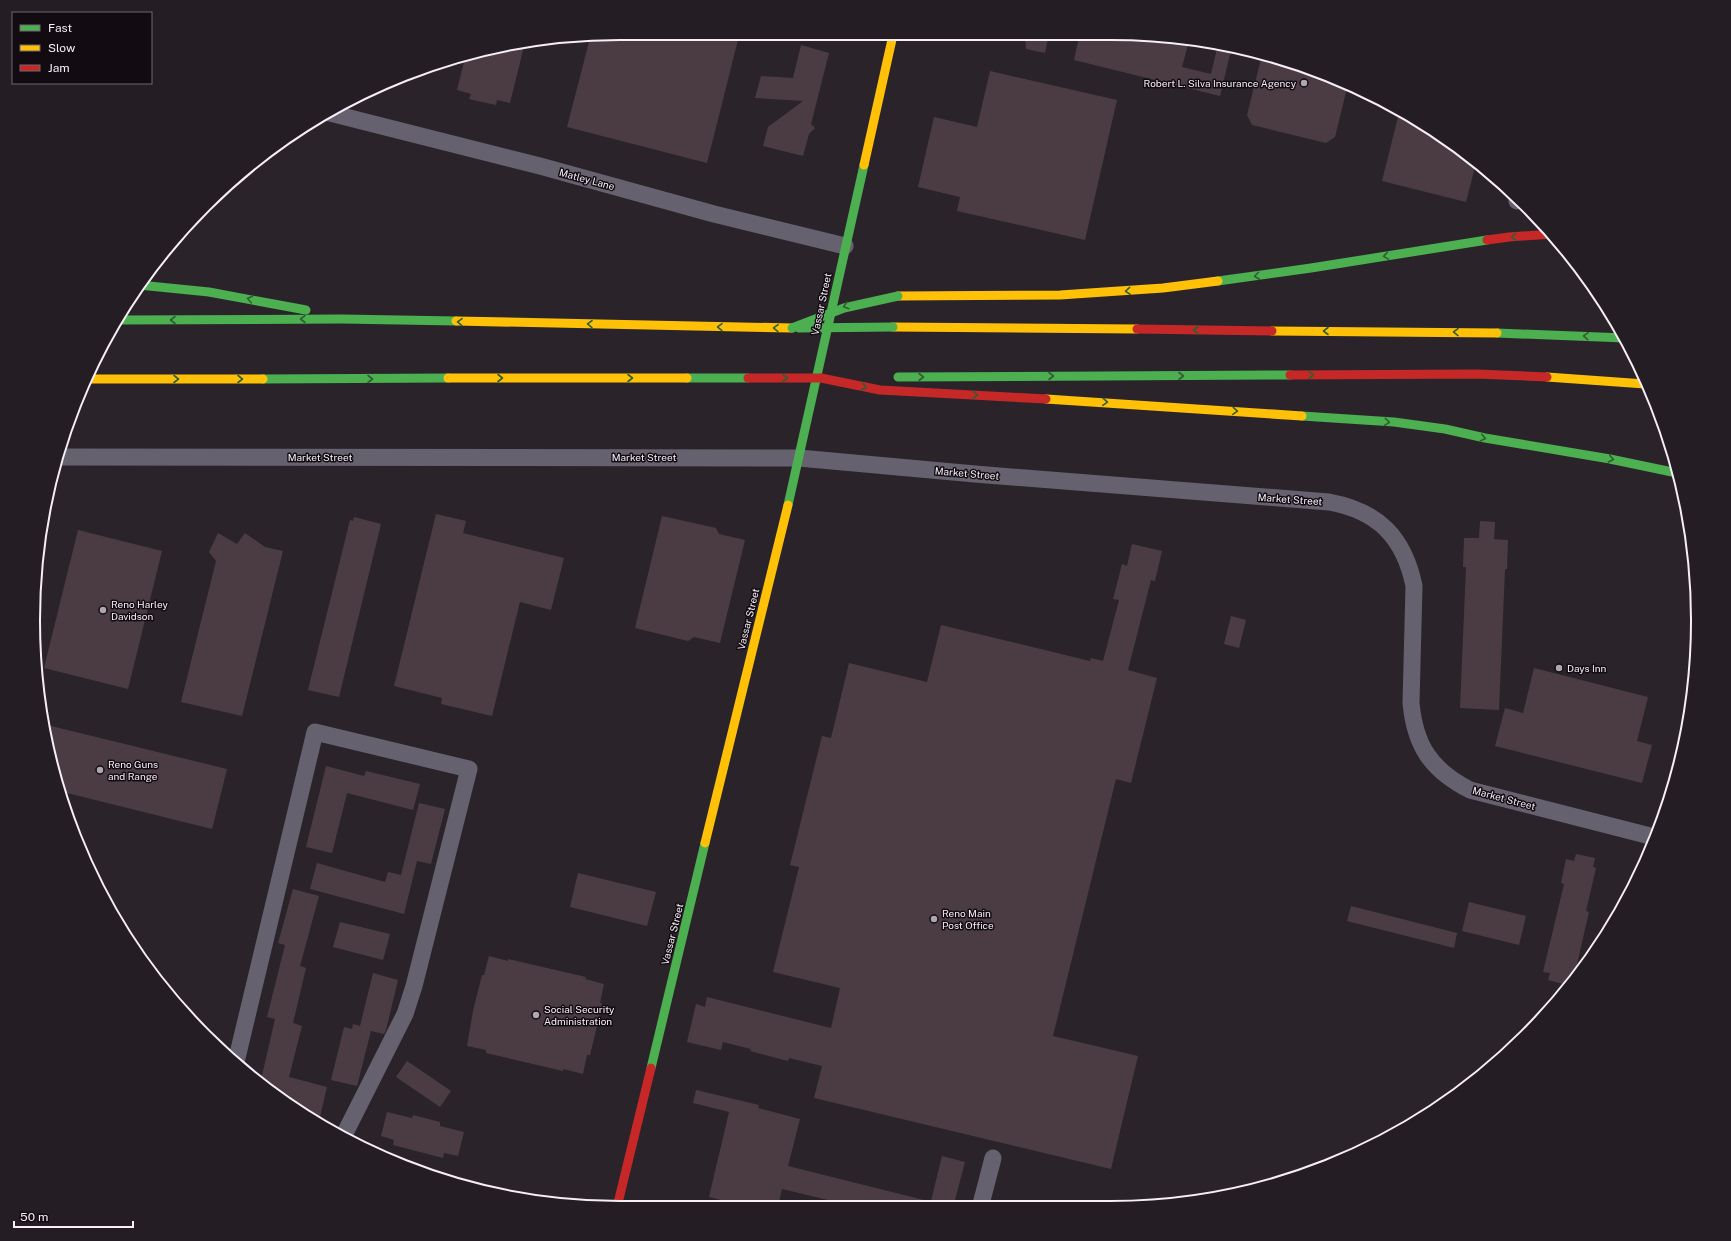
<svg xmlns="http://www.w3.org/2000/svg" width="1731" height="1241" viewBox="0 0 1731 1241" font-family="'Public Sans',sans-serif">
	<rect width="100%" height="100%" fill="#2a242a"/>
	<g fill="#4b3c43">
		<polygon points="1080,33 1111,33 1189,41 1182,67 1211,74 1218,44 1232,46 1220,96 1074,60"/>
		<polygon points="1025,34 1049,34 1045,53 1026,49"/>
		<polygon points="739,36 707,163 567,127 590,38"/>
		<polygon points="525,42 510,103 497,100 496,105 482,102 469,99 471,94 457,90 466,54"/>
		<polygon points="801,45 829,53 811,124 815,128 809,134 803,156 763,146 768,127 803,101 755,98 761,76 793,78"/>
		<polygon points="1262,55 1335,78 1348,84 1335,137 1326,143 1252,125 1247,115"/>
		<polygon points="990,71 1117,100 1085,240 957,211 960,197 918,187 934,117 977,127"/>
		<polygon points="1400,109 1476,163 1466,202 1382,181"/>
		<polygon points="436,514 466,521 463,533 564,558 551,610 520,602 492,716 441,704 442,698 394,686"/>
		<polygon points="662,516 716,528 719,534 745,540 720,643 694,637 688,641 635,628"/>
		<polygon points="354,517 381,524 339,697 308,690 350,520 353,521"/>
		<polygon points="1480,521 1495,522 1494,539 1508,540 1507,569 1505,569 1499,710 1460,708 1466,567 1463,567 1464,538 1479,538"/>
		<polygon points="78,530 162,551 128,689 44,668"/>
		<polygon points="218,533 237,544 245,533 265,547 283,551 242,716 181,702 216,561 209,552"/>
		<polygon points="1132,544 1162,551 1155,581 1151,580 1128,670 1157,678 1131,783 1116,779 1053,1036 1138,1056 1111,1169 814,1098 822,1066 789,1058 788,1061 750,1051 751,1049 723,1042 721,1050 687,1042 696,1004 705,1007 707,997 831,1028 840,988 773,972 799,867 790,865 822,736 831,738 849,663 927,682 941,625 1090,661 1091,658 1103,661 1119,600 1113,599 1122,564 1127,566"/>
		<polygon points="1231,616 1246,620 1239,648 1224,644"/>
		<polygon points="1534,668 1648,697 1637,741 1652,745 1642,783 1495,746 1505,708 1523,713"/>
		<polygon points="43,724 227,769 212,829 59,791 53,772"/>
		<polygon points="326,766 364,776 366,771 420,784 413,810 347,793 332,853 306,847"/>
		<polygon points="419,803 445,809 431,864 417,861 404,914 310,889 317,863 385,882 388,872 401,875"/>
		<polygon points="1576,854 1595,858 1593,867 1596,868 1586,911 1589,912 1574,977 1569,976 1567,985 1548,980 1550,973 1543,972 1564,884 1561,883 1566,859 1574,861"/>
		<polygon points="578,873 656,892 647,926 570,907"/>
		<polygon points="293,889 319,896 300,966 306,968 293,1023 302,1026 289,1077 327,1087 319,1121 260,1084 275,1019 267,1017 285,945 278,943"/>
		<polygon points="1469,902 1526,916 1519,945 1462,931"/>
		<polygon points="1351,906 1457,933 1454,948 1347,921"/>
		<polygon points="340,922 390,934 383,960 333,947"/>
		<polygon points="489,956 508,961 508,959 586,977 585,979 604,984 600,1003 602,1003 599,1018 590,1055 587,1055 583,1074 563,1069 563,1071 486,1053 486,1050 467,1046 473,1011 482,975 484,975"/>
		<polygon points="373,973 398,980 386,1030 384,1034 371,1031 357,1086 331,1080 344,1027 352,1029 353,1024 360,1026"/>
		<polygon points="407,1061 451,1091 440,1107 396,1077"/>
		<polygon points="696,1090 759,1105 758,1108 800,1119 788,1166 924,1200 923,1205 849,1205 782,1189 778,1206 746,1206 709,1197 729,1112 693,1103"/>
		<polygon points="387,1112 412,1118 413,1115 440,1122 440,1126 464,1132 458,1156 444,1153 443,1158 393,1145 394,1140 381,1136"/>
		<polygon points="942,1156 965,1162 956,1196 954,1204 930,1205"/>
	</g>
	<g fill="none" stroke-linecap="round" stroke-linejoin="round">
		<g stroke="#66616f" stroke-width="17">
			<polyline points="330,113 540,166 714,214 845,246"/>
			<polyline points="1517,201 1518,199"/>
			<path d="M 57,457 L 799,458 L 975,474 L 1329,502 C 1378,511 1404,537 1414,586 L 1411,703 C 1415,746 1431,770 1470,790 L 1654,837"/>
			<polyline points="236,1062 315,732 469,769 414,986 405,1014 343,1137"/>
			<polyline points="981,1204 993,1158"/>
		</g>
		<g stroke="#4caf50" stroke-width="9">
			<polyline points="1218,281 1311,268 1487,240"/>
			<polyline points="139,285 209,292 306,310"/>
			<polyline points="117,320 342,319 456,321"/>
			<polyline points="1497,333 1625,338"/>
			<polyline points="898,377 1290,375"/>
			<polyline points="687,378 748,378"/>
			<polyline points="263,379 448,378"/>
			<polyline points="1302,416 1394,422 1445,429 1485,438 1610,459 1677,473"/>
			<polyline points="788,505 864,165"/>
			<polyline points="651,1068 705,843"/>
		</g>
		<g stroke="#ffc107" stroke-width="9">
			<polyline points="864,165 893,35"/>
			<polyline points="898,296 1060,295 1163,288 1218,281"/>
			<polyline points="456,321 792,328"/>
			<polyline points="893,327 1137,329"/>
			<polyline points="1272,331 1497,333"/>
			<polyline points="1547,377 1645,384"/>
			<polyline points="448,378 687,378"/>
			<polyline points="87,379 263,379"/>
			<polyline points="1046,399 1302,416"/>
			<polyline points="705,843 788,505"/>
		</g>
		<g stroke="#c62828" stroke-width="9">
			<polyline points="1487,240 1509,237 1553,234"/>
			<polyline points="1137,329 1272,331"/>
			<polyline points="1290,375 1477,374 1547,377"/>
			<polyline points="821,378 880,390 1046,399"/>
			<polyline points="617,1207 651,1068"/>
		</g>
		<g stroke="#4caf50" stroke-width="9">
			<polyline points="792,328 844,308 898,296"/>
			<polyline points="799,328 893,327"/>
		</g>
		<polyline stroke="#c62828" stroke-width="9" points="748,378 821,378"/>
	</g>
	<defs><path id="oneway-chevron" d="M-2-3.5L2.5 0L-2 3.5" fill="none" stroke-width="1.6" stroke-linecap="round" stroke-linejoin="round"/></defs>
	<g stroke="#2f5e31">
		<use href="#oneway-chevron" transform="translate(1514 237) rotate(176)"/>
		<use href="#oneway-chevron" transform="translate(1386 256) rotate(171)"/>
		<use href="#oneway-chevron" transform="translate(1257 276) rotate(173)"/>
		<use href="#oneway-chevron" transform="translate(1128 291) rotate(175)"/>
		<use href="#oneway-chevron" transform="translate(250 299) rotate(-169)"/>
		<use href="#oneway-chevron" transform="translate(846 306) rotate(163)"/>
		<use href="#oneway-chevron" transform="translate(303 319) rotate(180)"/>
		<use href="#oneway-chevron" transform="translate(173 320) rotate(180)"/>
		<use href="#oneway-chevron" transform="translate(460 322) rotate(-179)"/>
		<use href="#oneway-chevron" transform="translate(590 324) rotate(-179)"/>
		<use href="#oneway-chevron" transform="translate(720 327) rotate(-179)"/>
		<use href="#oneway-chevron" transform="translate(776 328) rotate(-179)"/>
		<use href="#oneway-chevron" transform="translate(1196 330) rotate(-180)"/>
		<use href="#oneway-chevron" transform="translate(1326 331) rotate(-180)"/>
		<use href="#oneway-chevron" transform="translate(1456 332) rotate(-179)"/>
		<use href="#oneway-chevron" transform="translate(1586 336) rotate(-176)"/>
		<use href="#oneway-chevron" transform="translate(1311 375)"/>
		<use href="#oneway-chevron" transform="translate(1051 376)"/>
		<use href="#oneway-chevron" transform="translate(1181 376)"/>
		<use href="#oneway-chevron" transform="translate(921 377)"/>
		<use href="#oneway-chevron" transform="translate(500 378)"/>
		<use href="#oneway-chevron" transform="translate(630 378)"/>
		<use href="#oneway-chevron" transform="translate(785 378)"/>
		<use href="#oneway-chevron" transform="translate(176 379)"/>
		<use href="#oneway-chevron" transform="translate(240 379)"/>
		<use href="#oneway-chevron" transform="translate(370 379)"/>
		<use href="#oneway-chevron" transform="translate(864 387) rotate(11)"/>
		<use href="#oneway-chevron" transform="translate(975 395) rotate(3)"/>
		<use href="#oneway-chevron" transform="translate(1105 402) rotate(4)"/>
		<use href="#oneway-chevron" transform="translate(1235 411) rotate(4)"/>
		<use href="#oneway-chevron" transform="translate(1387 422) rotate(5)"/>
		<use href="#oneway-chevron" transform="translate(1483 438) rotate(13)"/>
		<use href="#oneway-chevron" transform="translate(1611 459) rotate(11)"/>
	</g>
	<g fill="#afa7af" stroke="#120c12" stroke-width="1.5">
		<circle cx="1304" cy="83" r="4"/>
		<circle cx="103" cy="610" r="4"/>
		<circle cx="1559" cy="668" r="4"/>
		<circle cx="100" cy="770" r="4"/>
		<circle cx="934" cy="919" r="4"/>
		<circle cx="536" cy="1015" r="4"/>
	</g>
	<g text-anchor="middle" stroke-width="3" stroke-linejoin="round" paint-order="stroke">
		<g font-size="10" fill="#f7eef7" stroke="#120c12" text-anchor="start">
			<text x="1296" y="87" text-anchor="end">Robert L. Silva Insurance Agency</text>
			<text x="111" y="608">Reno Harley<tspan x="111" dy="12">Davidson</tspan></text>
			<text x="1567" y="672">Days Inn</text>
			<text x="108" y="768">Reno Guns<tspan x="108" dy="12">and Range</tspan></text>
			<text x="942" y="917">Reno Main<tspan x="942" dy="12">Post Office</tspan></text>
			<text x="544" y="1013">Social Security<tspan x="544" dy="12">Administration</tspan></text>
		</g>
		<g font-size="10" fill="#f7eef7" stroke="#120c12">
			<text transform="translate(587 179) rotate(15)" y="4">Matley Lane</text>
			<text transform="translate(821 304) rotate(-78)" y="4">Vassar Street</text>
			<text x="320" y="461">Market Street</text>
			<text x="644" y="461">Market Street</text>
			<text transform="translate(967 473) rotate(5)" y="4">Market Street</text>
			<text transform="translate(1290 499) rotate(4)" y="4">Market Street</text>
			<text transform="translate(748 619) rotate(-76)" y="4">Vassar Street</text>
			<text transform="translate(1504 798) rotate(15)" y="4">Market Street</text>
			<text transform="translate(672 934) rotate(-76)" y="4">Vassar Street</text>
		</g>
	</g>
	<path d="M0 0H1731V1241H0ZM620 40H1111A580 580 0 0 1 1691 620V621A580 580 0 0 1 1111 1201H620A580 580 0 0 1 40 621V620A580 580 0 0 1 620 40Z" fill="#241e24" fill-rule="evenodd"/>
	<path fill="none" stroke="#f7eef7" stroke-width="2" d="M620 40H1111A580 580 0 0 1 1691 620V621A580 580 0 0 1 1111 1201H620A580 580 0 0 1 40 621V620A580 580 0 0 1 620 40Z"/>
	<rect x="12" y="12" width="140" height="72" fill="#120c12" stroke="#6e666e"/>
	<rect x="20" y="25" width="20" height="6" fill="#4caf50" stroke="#6e666e"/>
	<text x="48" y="32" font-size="12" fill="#f7eef7">Fast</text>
	<rect x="20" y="45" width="20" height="6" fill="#ffc107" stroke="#6e666e"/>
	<text x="48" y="52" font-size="12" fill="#f7eef7">Slow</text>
	<rect x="20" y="65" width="20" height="6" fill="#c62828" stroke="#6e666e"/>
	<text x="48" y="72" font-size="12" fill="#f7eef7">Jam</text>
	<path d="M14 1221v6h119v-6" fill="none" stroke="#f7eef7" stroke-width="2"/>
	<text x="20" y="1221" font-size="12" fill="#f7eef7" stroke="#120c12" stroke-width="3" paint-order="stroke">50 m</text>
</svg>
